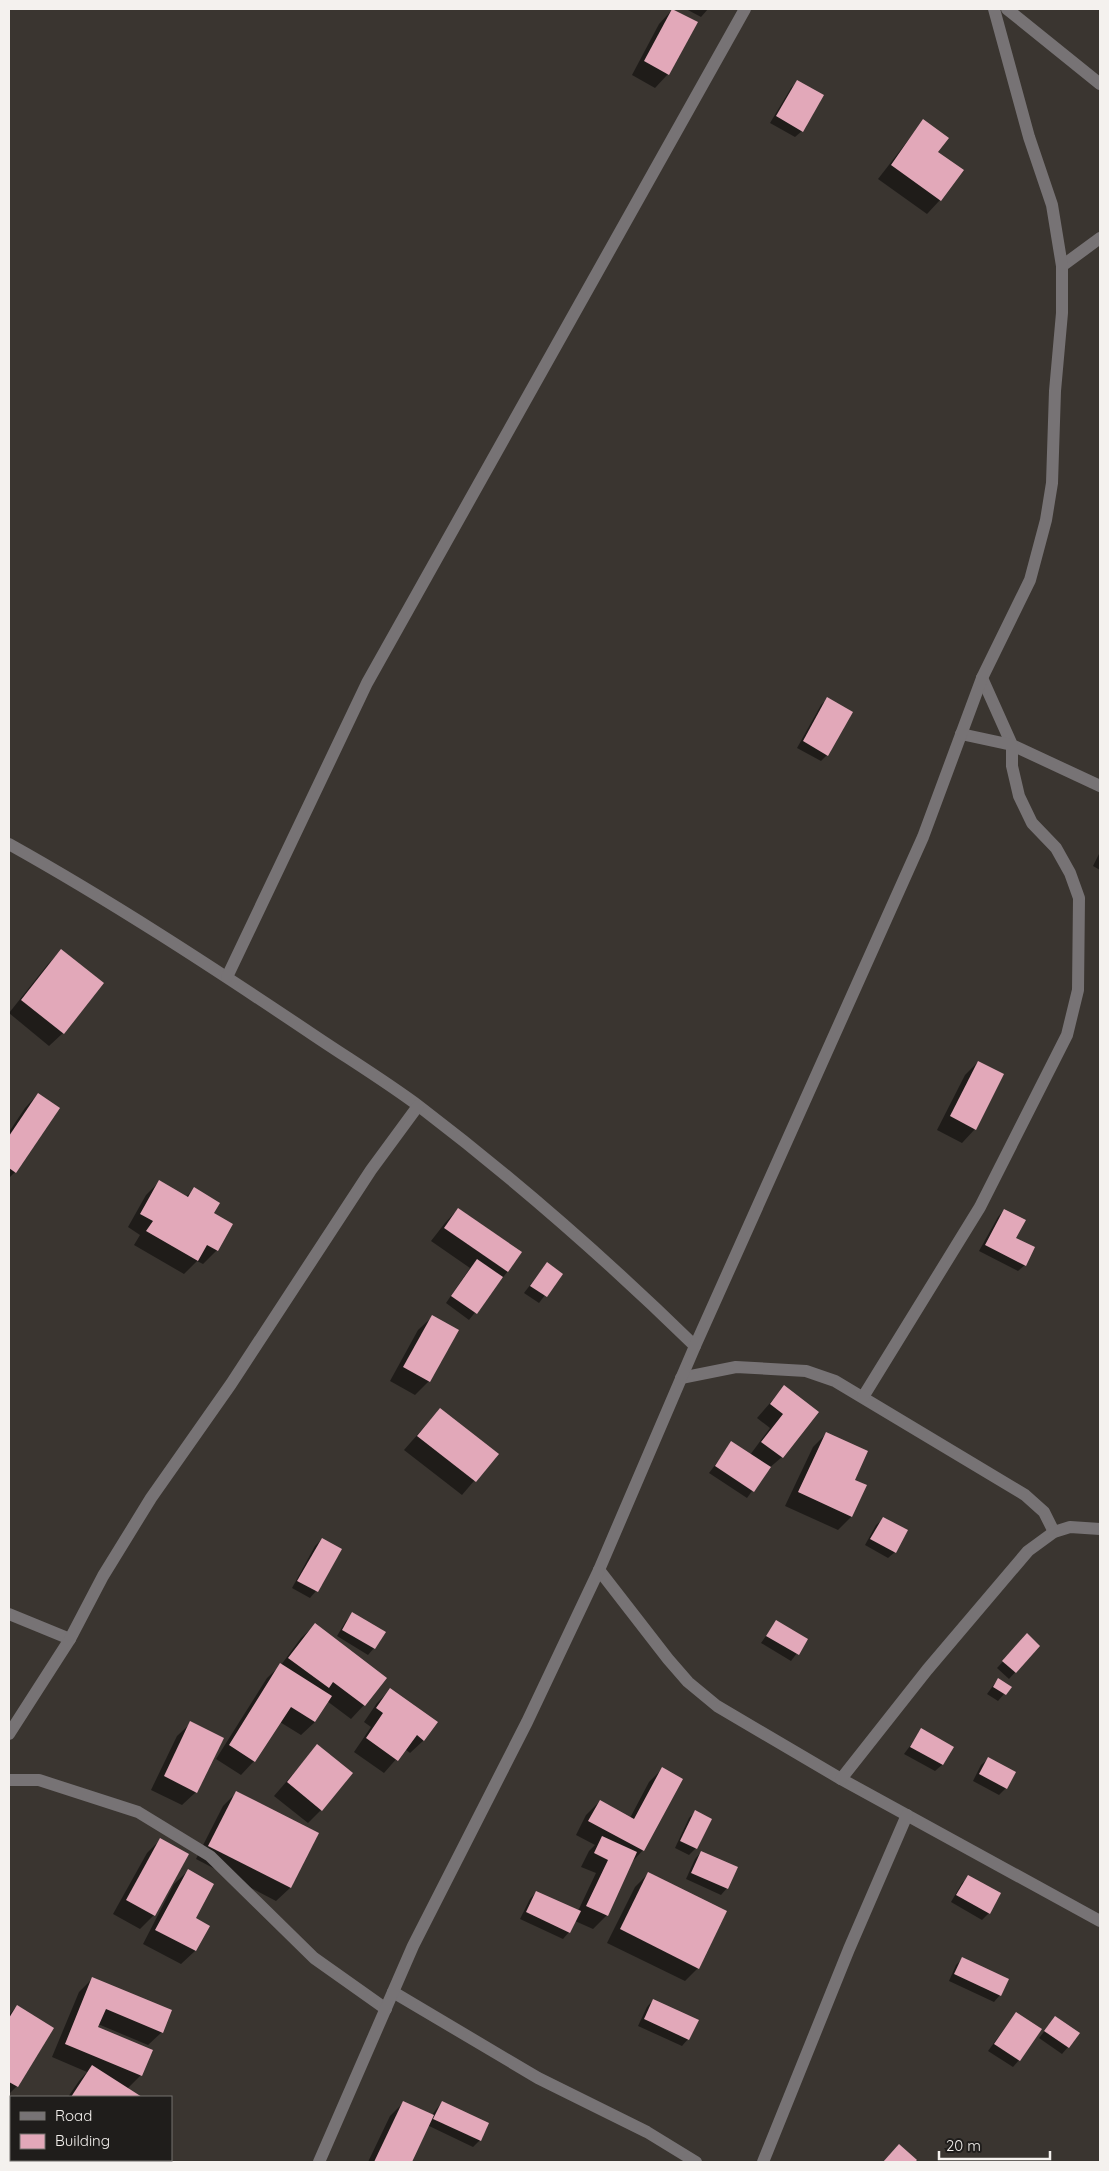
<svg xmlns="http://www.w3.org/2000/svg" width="1109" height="2171" viewBox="0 0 1109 2171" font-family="Quicksand,sans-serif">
	<rect width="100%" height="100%" fill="#3a3530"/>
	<g fill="#0007">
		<polygon points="686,9 708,9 701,17"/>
		<polygon points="672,10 668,74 655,88 632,75 659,24"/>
		<polygon points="798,81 802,131 795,137 770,123 791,88"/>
		<polygon points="923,121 937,153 940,200 927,214 878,179"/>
		<polygon points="827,699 827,755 821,761 797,748 821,705"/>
		<polygon points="1100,852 1100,870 1093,866"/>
		<polygon points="61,951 102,983 63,1033 49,1046 9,1013 48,964"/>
		<polygon points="978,1062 975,1129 962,1143 937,1130 965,1075"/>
		<polygon points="38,1094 15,1172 9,1178 9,1132 25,1108"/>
		<polygon points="160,1181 186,1197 194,1189 212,1214 231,1225 217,1250 203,1264 197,1261 184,1274 134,1245 140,1235 128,1227 146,1195"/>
		<polygon points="458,1209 508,1271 469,1320 446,1303 470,1268 431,1241 445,1223"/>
		<polygon points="1004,1210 1025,1265 1018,1271 979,1251 998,1217"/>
		<polygon points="547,1263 561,1274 539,1303 524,1293"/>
		<polygon points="432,1317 429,1381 415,1395 390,1381 418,1330"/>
		<polygon points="784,1387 782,1457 768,1469 747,1498 709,1473 732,1443 750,1455 770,1428 757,1418"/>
		<polygon points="440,1409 497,1454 462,1495 404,1450"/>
		<polygon points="826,1434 853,1480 851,1517 838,1530 785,1506 813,1447"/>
		<polygon points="883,1519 895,1552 888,1558 865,1545 876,1525"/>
		<polygon points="322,1539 340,1550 316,1591 310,1598 292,1588 315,1546"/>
		<polygon points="353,1614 374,1648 368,1655 337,1636 346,1621"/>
		<polygon points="776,1622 807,1640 791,1661 761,1643"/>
		<polygon points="315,1625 364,1705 351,1719 327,1701 315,1722 301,1735 280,1722 254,1761 241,1775 216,1759 267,1678 281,1665 301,1638"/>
		<polygon points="1021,1642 1039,1646 1009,1679 997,1668"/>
		<polygon points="998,1679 1010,1687 998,1701 987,1694"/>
		<polygon points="390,1690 424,1740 410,1753 405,1749 384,1773 354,1752 371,1727 364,1722 377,1703"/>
		<polygon points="191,1723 196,1792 182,1805 151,1790 177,1736"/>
		<polygon points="922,1730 952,1747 942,1765 935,1771 904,1754"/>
		<polygon points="317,1746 321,1810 308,1823 274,1796"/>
		<polygon points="988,1759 1014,1773 1006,1788 999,1795 973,1781 981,1765"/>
		<polygon points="662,1769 643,1850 632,1862 606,1916 593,1929 575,1921 569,1932 563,1939 520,1919 530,1899 536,1892 578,1911 596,1873 581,1867 589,1851 595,1845 576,1835 586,1815 600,1801 630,1818 649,1782"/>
		<polygon points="237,1792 317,1834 290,1888 276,1901 196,1859 223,1806"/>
		<polygon points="695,1812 710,1819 696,1848 689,1855 675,1848 689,1818"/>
		<polygon points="160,1840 154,1915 140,1929 113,1914 147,1853"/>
		<polygon points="701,1852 727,1888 721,1895 686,1879 695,1859"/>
		<polygon points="188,1871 194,1919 208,1926 195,1951 181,1964 143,1944 174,1884"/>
		<polygon points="648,1874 698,1968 685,1981 607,1943 635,1887"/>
		<polygon points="969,1876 989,1913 982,1920 951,1902 962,1883"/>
		<polygon points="962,1959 1000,1995 994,2002 949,1981 956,1965"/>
		<polygon points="93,1978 162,2032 148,2045 98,2024 97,2028 151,2050 140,2076 127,2089 139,2097 68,2097 79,2081 87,2072 52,2057 79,1992"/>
		<polygon points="653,2000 688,2039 682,2046 638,2026 647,2007"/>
		<polygon points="17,2006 53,2028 17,2086 9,2094 9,2015"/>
		<polygon points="1016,2013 1019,2060 1013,2067 988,2051"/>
		<polygon points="1055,2018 1068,2047 1062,2054 1039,2038"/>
		<polygon points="404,2102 432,2115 442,2102 480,2140 473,2147 427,2125 410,2162 368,2162 390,2116"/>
		<polygon points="9,2146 11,2147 11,2160 30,2160 33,2162 9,2162"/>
		<polygon points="73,2160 88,2160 85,2162 76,2162"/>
	</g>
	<g fill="#e2a8b9">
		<polygon points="672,9 698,22 669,75 644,61"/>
		<polygon points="797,80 824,95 803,132 776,116"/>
		<polygon points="923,119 949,138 938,152 964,170 941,201 891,165"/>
		<polygon points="827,697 853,712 828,756 803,741"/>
		<polygon points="61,949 104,983 64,1034 21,1000"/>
		<polygon points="978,1061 1004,1074 976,1130 950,1116"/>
		<polygon points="38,1093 60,1108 16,1173 9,1168 9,1136"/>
		<polygon points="159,1180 188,1197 194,1187 220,1203 214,1213 233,1224 218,1251 207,1245 198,1261 146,1231 153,1221 140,1214"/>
		<polygon points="458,1208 522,1252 508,1272 444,1228"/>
		<polygon points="1004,1209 1026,1220 1016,1238 1035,1247 1026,1266 985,1245"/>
		<polygon points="477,1259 503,1277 477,1314 451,1296"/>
		<polygon points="547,1262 563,1274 547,1297 530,1286"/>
		<polygon points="432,1315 459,1330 430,1382 403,1367"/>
		<polygon points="784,1385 819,1412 783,1458 761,1442 783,1414 770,1404"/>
		<polygon points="440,1408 499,1454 476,1482 417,1436"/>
		<polygon points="826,1432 868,1451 855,1480 867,1485 852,1517 798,1492"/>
		<polygon points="731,1441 771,1467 754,1492 715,1466"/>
		<polygon points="883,1517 908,1530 896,1553 870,1539"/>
		<polygon points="322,1538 342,1549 318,1592 297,1581"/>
		<polygon points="352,1612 386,1632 375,1649 342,1630"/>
		<polygon points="776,1620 808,1639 799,1655 766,1636"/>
		<polygon points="315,1623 387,1678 365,1706 333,1682 329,1688 288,1658"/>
		<polygon points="1027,1633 1040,1646 1016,1673 1002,1661"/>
		<polygon points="280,1663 332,1696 315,1722 291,1707 255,1762 229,1745"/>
		<polygon points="998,1678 1012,1687 1006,1695 993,1687"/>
		<polygon points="390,1688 438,1722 424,1741 417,1735 398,1761 366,1738 383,1713 376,1708"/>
		<polygon points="190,1721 224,1738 197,1793 164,1776"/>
		<polygon points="921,1728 954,1747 943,1765 910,1747"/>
		<polygon points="317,1744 353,1773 322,1811 287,1782"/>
		<polygon points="988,1757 1016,1772 1007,1789 979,1774"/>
		<polygon points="662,1767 683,1779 644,1851 588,1821 600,1800 634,1819"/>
		<polygon points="236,1791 319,1833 291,1888 208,1846"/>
		<polygon points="695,1810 712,1819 697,1849 680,1841"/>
		<polygon points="602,1836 637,1852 608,1916 586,1906 608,1860 594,1853"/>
		<polygon points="160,1838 189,1854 155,1916 126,1900"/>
		<polygon points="701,1851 738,1867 728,1889 691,1873"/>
		<polygon points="188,1869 214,1884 196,1918 210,1926 196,1951 155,1930"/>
		<polygon points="648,1872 727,1911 699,1969 620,1929"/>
		<polygon points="968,1875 1001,1893 990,1914 956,1895"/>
		<polygon points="536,1891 581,1911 570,1933 526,1912"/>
		<polygon points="962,1957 1009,1979 1001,1996 954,1974"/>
		<polygon points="92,1977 172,2010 163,2033 106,2009 98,2027 153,2050 142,2076 65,2044"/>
		<polygon points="653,1999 699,2020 689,2040 644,2019"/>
		<polygon points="17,2005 54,2028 18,2087 9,2082 9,2018"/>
		<polygon points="1016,2012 1042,2029 1020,2061 994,2044"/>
		<polygon points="1055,2016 1080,2033 1069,2048 1044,2031"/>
		<polygon points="92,2065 142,2097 71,2097"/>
		<polygon points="403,2101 434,2115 412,2162 374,2162"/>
		<polygon points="442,2101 489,2123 481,2141 433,2119"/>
		<polygon points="9,2144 11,2146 11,2160 33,2160 37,2162 9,2162"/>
		<polygon points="899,2144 917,2160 915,2162 883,2162"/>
	</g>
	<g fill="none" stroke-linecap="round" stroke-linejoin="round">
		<polyline stroke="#777375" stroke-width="12" points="9,1614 70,1639"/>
		<g stroke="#777375" stroke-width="12">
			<polyline points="1062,266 1100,238"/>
			<polyline points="982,678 1012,745 1100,786"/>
			<path d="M 9,844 C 111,901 209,965 306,1030 C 344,1056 384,1080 420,1107 C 517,1181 608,1261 695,1346"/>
			<polyline points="227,977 367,683 745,9"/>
			<polyline points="681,1378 736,1367 806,1371 835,1381 1025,1495 1044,1512 1054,1532"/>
			<polyline points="863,1397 980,1207 1067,1035 1078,990 1079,898 1070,873 1056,848 1032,823 1019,796 1012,766 1012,745 961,734"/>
			<polyline points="599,1570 668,1659 688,1682 717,1706 841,1779 1100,1921"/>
			<polyline points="9,1734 70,1639 103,1576 151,1498 231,1384 371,1170 418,1106"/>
			<polyline points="841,1779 927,1670 1028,1551 1054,1532 1070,1527 1100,1529"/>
			<polyline points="9,1780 39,1780 138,1812 210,1856 314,1958 386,2009"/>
			<polyline points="393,1992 538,2078 647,2132 696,2162"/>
			<polyline points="319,2162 413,1946 527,1722 599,1570 695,1346 923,837 982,678 1030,580 1046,520 1052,483 1055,391 1062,313 1062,266 1052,205 1029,137 994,9"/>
			<polyline points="763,2162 849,1949 907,1815"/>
		</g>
		<polyline stroke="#777375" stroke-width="12" points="1007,9 1100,84"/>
	</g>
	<rect width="1109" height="2171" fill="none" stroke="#f4f1ee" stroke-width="20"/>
	<rect x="10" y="2096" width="162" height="65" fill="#1f1d1b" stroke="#74726f"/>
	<rect x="20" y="2112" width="25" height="8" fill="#777375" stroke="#74726f"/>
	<text x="55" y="2121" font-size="15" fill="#f4f1ee">Road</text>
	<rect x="20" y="2134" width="25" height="15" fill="#e2a8b9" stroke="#74726f"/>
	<text x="55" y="2146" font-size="15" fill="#f4f1ee">Building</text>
	<path d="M939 2151v8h111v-8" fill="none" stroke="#f4f1ee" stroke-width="2.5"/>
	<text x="946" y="2151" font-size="15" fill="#f4f1ee" stroke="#1f1d1b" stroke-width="4" paint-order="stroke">20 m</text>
</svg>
